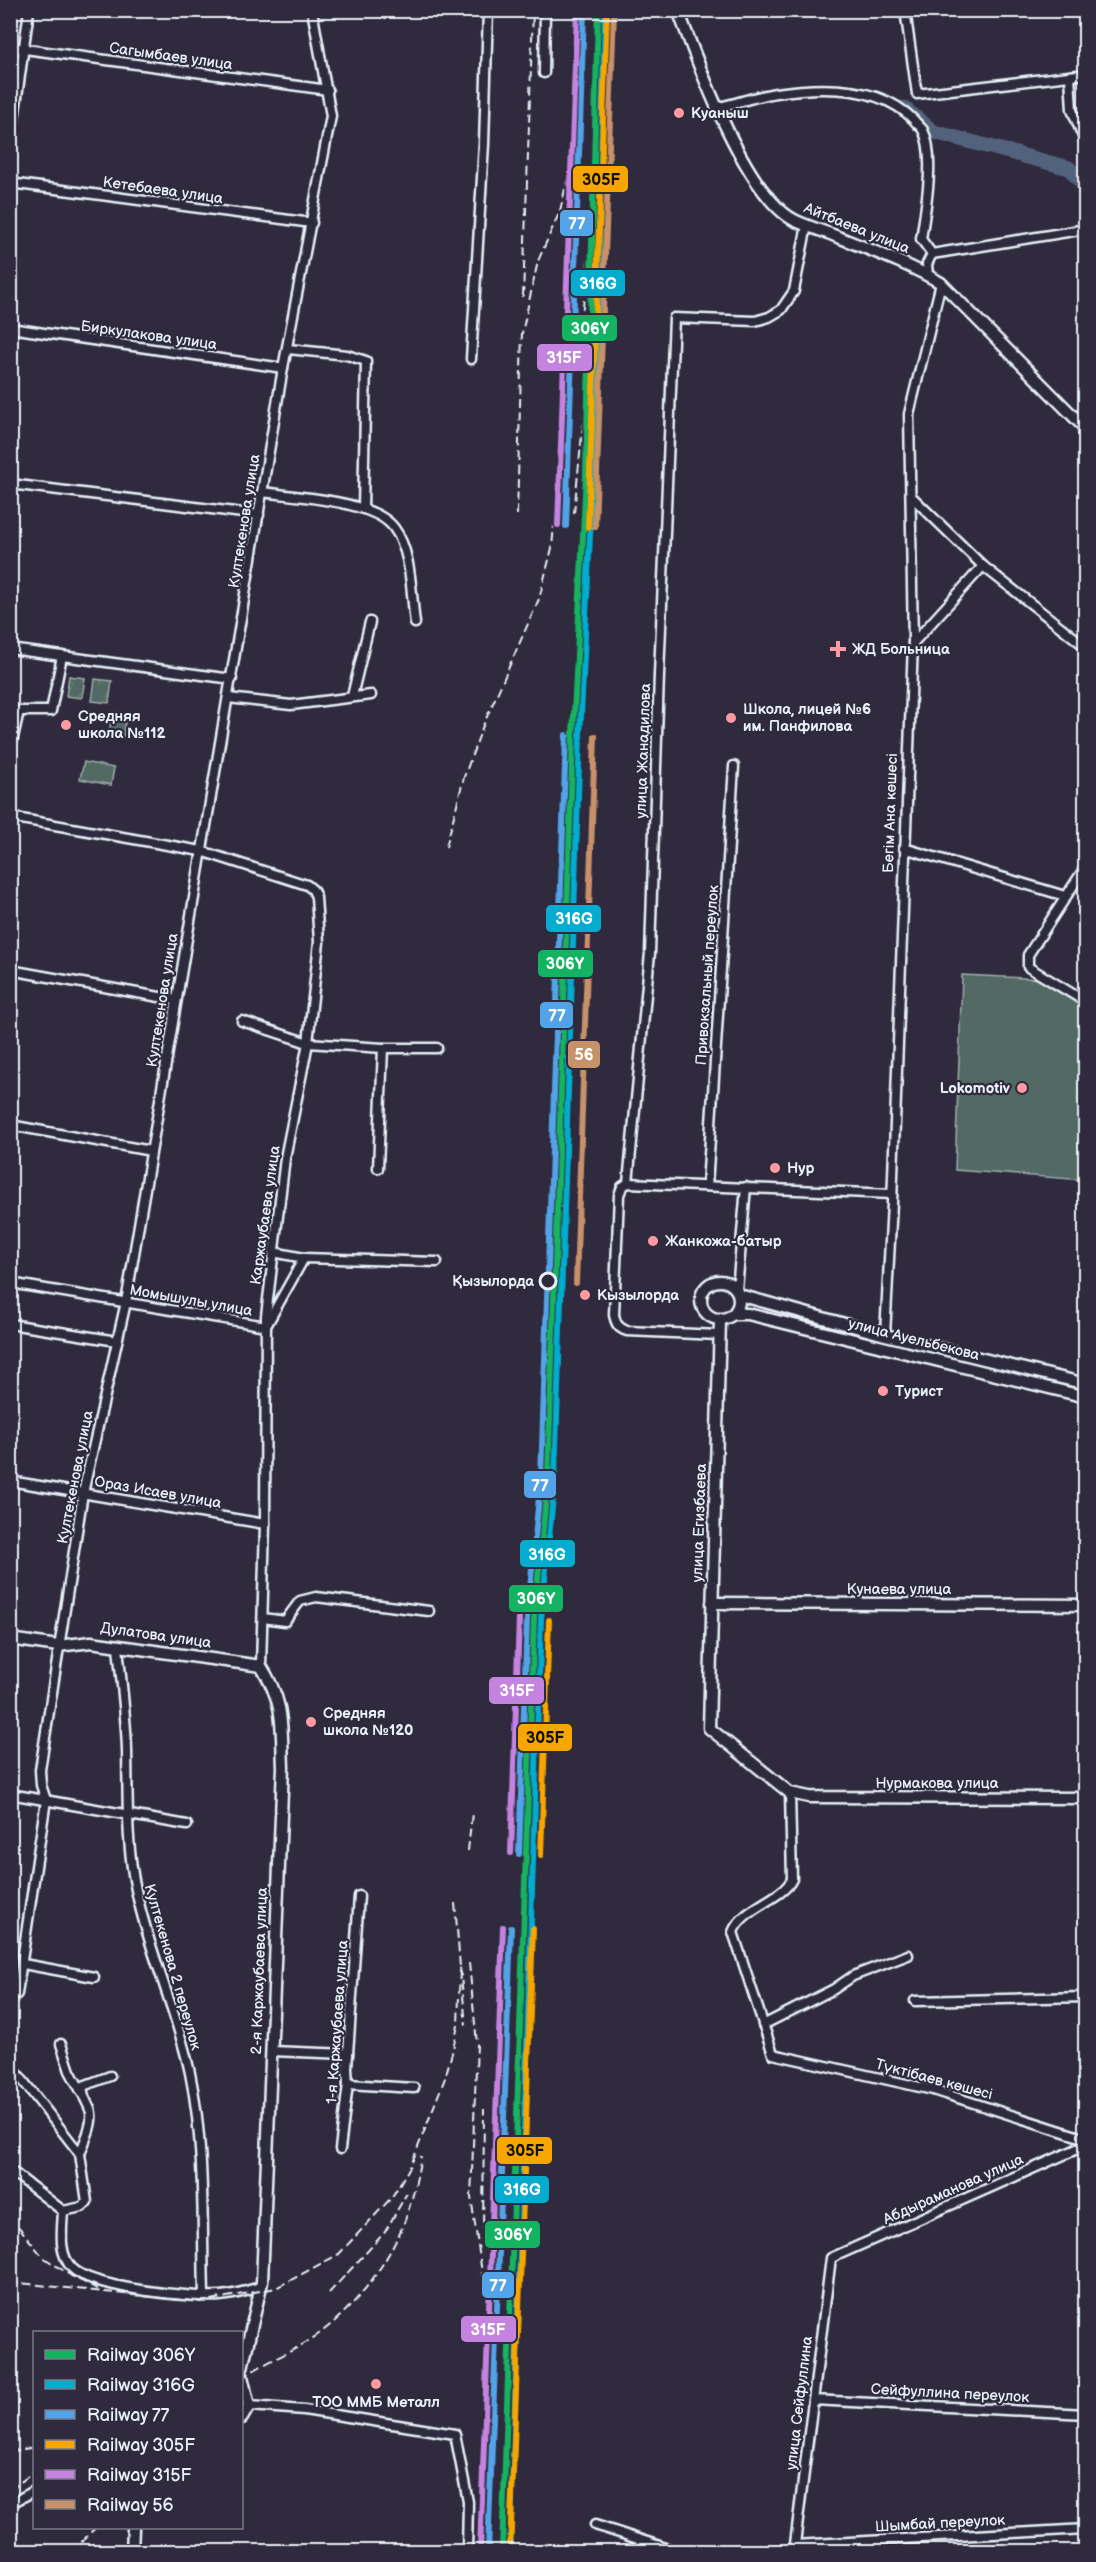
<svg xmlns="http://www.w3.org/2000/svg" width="1096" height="2562" viewBox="0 0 1096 2562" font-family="'Balsamiq Sans',sans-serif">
	<defs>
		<pattern id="forest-crowns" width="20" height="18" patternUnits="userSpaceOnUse" patternTransform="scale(1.5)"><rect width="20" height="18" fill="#536964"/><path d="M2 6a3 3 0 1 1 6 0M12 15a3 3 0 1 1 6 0" fill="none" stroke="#6c7f7b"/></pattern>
	</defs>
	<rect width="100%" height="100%" fill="#2f2a3d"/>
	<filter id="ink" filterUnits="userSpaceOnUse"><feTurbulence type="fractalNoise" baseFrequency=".0167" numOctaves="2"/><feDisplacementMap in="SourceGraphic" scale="12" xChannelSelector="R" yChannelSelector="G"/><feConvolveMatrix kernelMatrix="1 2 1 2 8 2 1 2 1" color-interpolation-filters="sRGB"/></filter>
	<g filter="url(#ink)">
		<g fill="url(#forest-crowns)" stroke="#9eadae" stroke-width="1.5">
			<polygon points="69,676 85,678 82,698 66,696"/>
			<polygon points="95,679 112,681 109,703 92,701"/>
		</g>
		<g fill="#536964" stroke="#9eadae" stroke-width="1.5">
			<polygon points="112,712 126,714 123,737 109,735"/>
			<polygon points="84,762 114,768 111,785 80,779"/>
			<polygon points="962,975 1045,979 1085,1007 1085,1180 955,1170"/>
		</g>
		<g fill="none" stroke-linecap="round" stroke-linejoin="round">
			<polyline stroke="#52627c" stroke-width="15" points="904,108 934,132 1069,168 1086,188"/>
			<defs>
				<g id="minor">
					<polyline points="905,10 917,94 1086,74"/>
					<polyline points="10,47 328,90"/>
					<polyline points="544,73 545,10"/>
					<polyline points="1070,76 1072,110 1086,144"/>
					<path d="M 719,107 C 737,103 757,96 776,93 C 822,86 880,85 914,120 C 916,123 921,127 923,130 C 936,155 925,212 921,239 L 932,254"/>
					<polyline points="10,148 29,10"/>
					<polyline points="10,183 312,223"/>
					<polyline points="932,254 1086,229"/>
					<polyline points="928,275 927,264 932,254"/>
					<polyline points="10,328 283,368"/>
					<polyline points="288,349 347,355 366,361 363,509"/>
					<polyline points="471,359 484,144 488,10"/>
					<polyline points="10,484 259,515"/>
					<path d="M 262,492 C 296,497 374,500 394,528 C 412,552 411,594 415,623"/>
					<polyline points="911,496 983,566 1086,647"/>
					<polyline points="913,643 983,566"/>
					<polyline points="10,649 232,679"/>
					<polyline points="352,696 370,622"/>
					<polyline points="228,698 291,705 371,695"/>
					<polyline points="10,751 19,711 51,711 62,656"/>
					<polyline points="10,817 201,851 307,885 313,890 316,897 319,942 308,1043 285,1158 266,1316 265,1524 261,1666"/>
					<polyline points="904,848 1065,896"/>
					<polyline points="1086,866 1028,955 1028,967 1086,1002"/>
					<polyline points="10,970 176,1000"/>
					<polyline points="242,1021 308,1043 383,1048 437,1048"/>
					<polyline points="10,1125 151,1151"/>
					<polyline points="378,1168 383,1048"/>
					<polyline points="628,1183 650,953 659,675 674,318 755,321 769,317 781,310 794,291 807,225"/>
					<polyline points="707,1186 734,766"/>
					<polyline points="273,1252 304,1258"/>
					<polyline points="10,1283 266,1326 304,1258 437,1262"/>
					<polyline points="737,1290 746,1187"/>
					<polyline points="10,1324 117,1341"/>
					<path d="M 719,1335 L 627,1331 C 618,1328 616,1324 614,1315 L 619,1195 L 622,1187 L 628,1183 L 892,1194"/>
					<polyline points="885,1335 892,1203 913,643 909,414 941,283"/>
					<polyline points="10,1481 265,1524"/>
					<polyline points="263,1618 285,1621 300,1601 316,1597 429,1611"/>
					<path d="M 118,1646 C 121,1680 126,1715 127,1750 C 128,1796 126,1845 136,1890 C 149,1953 177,2011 190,2073 C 205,2145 202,2222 204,2295"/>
					<path d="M 790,1793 L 792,1879 C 782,1900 743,1907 733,1932 L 773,2054 L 933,2090 L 1086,2139"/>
					<polyline points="10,1794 187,1825"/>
					<polyline points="23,1964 94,1977"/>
					<polyline points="10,1993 17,1994 46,1800 41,1785 40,1770 83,1493 126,1302 283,368 331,116 312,10"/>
					<polyline points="915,2001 1086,1997"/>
					<polyline points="763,2025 834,1989 853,1976 908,1955"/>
					<polyline points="61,2044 70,2071 82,2093"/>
					<polyline points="271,2051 348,2054"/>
					<polyline points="10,2064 80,2154 87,2202 82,2207 63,2211 10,2170"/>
					<polyline points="348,2084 414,2088"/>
					<polyline points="340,2149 348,2084 347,2068 359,1896"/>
					<path d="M 80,2154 C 84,2142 93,2126 91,2113 C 89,2103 81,2097 83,2086 L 110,2076"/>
					<path d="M 63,2211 C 62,2230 58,2254 72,2268 C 91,2288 191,2298 220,2296 C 233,2295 247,2291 260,2287"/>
					<polyline points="813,2400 1086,2414"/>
					<polyline points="249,2406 304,2410 455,2434 468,2502 467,2552"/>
					<polyline points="10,2504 34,2491"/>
					<polyline points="595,2525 675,2551 692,2552"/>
					<polyline points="795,2545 1086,2529"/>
					<polyline points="794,2552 831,2258 1086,2145"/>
				</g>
				<g id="tertiary">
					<path d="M 678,10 C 698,64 745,194 794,220 C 806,226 820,230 833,235 C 870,250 907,263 941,283 L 1086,429"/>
					<circle cx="720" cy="1300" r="19"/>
					<polyline points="739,1295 885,1335 1086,1384"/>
					<polyline points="734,1314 748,1314 1086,1397"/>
					<polyline points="720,1320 709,1728 790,1793 809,1797 1086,1798"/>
					<polyline points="712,1603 1086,1605"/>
					<path d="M 10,1639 L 58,1646 L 91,1642 L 261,1666 C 285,1704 281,1724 283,1767 L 262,2282 L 242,2368"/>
					<polyline points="242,2376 249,2406 242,2418"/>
					<polyline points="132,2552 133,2528"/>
				</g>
			</defs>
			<use href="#minor" stroke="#e8f1f8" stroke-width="13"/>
			<use href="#tertiary" stroke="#e8f1f8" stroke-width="15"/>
			<use href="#minor" stroke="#2f2a3d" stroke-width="8"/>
			<use href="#tertiary" stroke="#2f2a3d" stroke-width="10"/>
			<g stroke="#e8f1f8" stroke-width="2" stroke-dasharray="9 4.5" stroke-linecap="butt">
				<polyline points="580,154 586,10"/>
				<polyline points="523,297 533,10"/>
				<polyline points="580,336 591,229"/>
				<polyline points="568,463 569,442"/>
				<polyline points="574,513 588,375"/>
				<polyline points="517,515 522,333 538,261 560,211 570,167"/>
				<polyline points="446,847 464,777 482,728 539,599 552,548 567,368 572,212 580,148"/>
				<polyline points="468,1851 472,1813"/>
				<polyline points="455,1903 460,1967"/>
				<polyline points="469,1963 477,2044 471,2197 496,2370"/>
				<polyline points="517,2108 521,2225"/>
				<polyline points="10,2216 43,2257 73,2277 98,2289"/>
				<polyline points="483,2236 484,2109"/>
				<polyline points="10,2282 200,2302 276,2288 339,2254 392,2197 411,2165 445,2078 453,2049 458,2025 460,1967 466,2025"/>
				<polyline points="329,2293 385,2232 407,2193"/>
				<polyline points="497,2327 500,2207"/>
				<path d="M 242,2378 C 263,2363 288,2354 310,2340 C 354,2312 396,2255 410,2205 C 415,2189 418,2172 421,2156"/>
				<polyline points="10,2452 34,2447"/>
				<polyline points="10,2490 34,2472"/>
				<polyline points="72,2552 95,2528"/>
				<polyline points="489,2552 496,2363"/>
			</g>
			<defs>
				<polyline id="rail-1" points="502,2552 534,1619 548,1477 573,735 586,475 598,10"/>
				<polyline id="rail-2" points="510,2552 541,1619 555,1477 580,735 593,475 605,10"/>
				<g id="rail-3">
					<polyline points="566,526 584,10"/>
					<polyline points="519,1854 527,1619 541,1477 566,735"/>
					<polyline points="488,2552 511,1928"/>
				</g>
				<g id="rail-4">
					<polyline points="588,527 607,11"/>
					<polyline points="541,1855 549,1620"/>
					<polyline points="510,2552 533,1929"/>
				</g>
				<g id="rail-5">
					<polyline points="558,525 577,10"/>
					<polyline points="511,1853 519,1618"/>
					<polyline points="480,2551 503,1927"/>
				</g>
				<g id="rail-6">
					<polyline points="595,527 614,11"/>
					<polyline points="576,1283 595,736"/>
				</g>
			</defs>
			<use href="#rail-1" stroke="#2f2a3d" stroke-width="10"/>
			<use href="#rail-2" stroke="#2f2a3d" stroke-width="10"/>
			<use href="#rail-3" stroke="#2f2a3d" stroke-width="10"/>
			<use href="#rail-4" stroke="#2f2a3d" stroke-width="10"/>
			<use href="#rail-5" stroke="#2f2a3d" stroke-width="10"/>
			<use href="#rail-6" stroke="#2f2a3d" stroke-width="10"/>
			<use href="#rail-1" stroke="#13b361" stroke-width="6"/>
			<use href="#rail-2" stroke="#06acd0" stroke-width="6"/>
			<use href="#rail-3" stroke="#53a3e8" stroke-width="6"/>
			<use href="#rail-4" stroke="#f7a600" stroke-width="6"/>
			<use href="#rail-5" stroke="#c483df" stroke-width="6"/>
			<use href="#rail-6" stroke="#c7916a" stroke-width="6"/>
		</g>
	</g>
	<g fill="#ff9aa2" stroke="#2f2a3d" stroke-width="2">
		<circle cx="679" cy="113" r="6"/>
		<path d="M835 640h6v6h6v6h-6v6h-6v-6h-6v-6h6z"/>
		<circle cx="731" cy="718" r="6"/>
		<circle cx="66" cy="725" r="6"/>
		<circle cx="1022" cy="1088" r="6"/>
		<circle cx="775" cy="1168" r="6"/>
		<circle cx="653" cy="1241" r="6"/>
		<circle cx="585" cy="1295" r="6"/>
		<circle cx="883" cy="1391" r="6"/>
		<circle cx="311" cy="1722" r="6"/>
		<circle cx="376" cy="2384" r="6"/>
	</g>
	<circle fill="#2f2a3d" stroke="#e8f1f8" stroke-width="3" cx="548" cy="1281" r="8"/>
	<g text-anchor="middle" stroke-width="4.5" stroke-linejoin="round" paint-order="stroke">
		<g font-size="15" fill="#e8f1f8" stroke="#2f2a3d">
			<text transform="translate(171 56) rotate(8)" y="5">Сагымбаев улица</text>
			<text transform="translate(163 190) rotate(8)" y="5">Кетебаева улица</text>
			<text transform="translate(857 228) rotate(22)" y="5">Айтбаева улица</text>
			<text transform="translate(149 335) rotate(8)" y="5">Биркулакова улица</text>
			<text transform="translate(244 521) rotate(-81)" y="5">Култекенова улица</text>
			<text transform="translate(643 751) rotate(-88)" y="5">улица Жанадилова</text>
			<text transform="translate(890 813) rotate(-88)" y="5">Бегім Ана көшесі</text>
			<text transform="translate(707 975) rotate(-86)" y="5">Привокзальный переулок</text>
			<text transform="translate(162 1000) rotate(-81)" y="5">Култекенова улица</text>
			<text transform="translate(265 1215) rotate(-82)" y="5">Каржаубаева улица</text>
			<text transform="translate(191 1300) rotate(10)" y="5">Момышулы улица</text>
			<text transform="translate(914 1339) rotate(14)" y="5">улица Ауельбекова</text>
			<text transform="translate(75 1477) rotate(-79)" y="5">Култекенова улица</text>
			<text transform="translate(158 1492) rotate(10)" y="5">Ораз Исаев улица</text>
			<text transform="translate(699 1523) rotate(-88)" y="5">улица Егизбаева</text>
			<text x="899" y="1594">Кунаева улица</text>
			<text transform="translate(156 1635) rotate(8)" y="5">Дулатова улица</text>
			<text x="937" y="1788">Нурмакова улица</text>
			<text transform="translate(173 1967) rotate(74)" y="5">Култекенова 2 переулок</text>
			<text transform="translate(259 1971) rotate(-88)" y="5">2-я Каржаубаева улица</text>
			<text transform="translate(337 2022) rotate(-86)" y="5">1-я Каржаубаева улица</text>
			<text transform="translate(934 2079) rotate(15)" y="5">Түктібаев көшесі</text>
			<text transform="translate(953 2189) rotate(-24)" y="5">Абдыраманова улица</text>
			<text transform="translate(950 2393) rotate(3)" y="5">Сейфуллина переулок</text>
			<text transform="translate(799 2403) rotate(-83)" y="5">улица Сейфуллина</text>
			<text transform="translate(940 2523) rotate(-3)" y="5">Шымбай переулок</text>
		</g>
		<g font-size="15" font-weight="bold" fill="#e8f1f8" stroke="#2f2a3d" text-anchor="start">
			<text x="691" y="118">Куаныш</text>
			<text x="852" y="654">ЖД Больница</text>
			<text x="743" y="714">Школа, лицей №6<tspan x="743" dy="17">им. Панфилова</tspan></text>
			<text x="78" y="721">Средняя<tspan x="78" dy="17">школа №112</tspan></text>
			<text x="1010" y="1093" text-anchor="end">Lokomotiv</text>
			<text x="787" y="1173">Нур</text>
			<text x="665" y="1246">Жанкожа-батыр</text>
			<text x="597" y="1300">Кызылорда</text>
			<text x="895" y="1396">Турист</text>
			<text x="323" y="1718">Средняя<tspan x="323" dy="17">школа №120</tspan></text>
			<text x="376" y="2407" text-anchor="middle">ТОО ММБ Металл</text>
		</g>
		<g font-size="15" font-weight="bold" fill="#e8f1f8" stroke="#2f2a3d" text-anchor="end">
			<text x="534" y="1286">Қызылорда</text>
		</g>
	</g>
	<g stroke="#2f2a3d" stroke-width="2">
		<rect x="572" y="165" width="57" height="28" rx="6" fill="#f7a600"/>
		<rect x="559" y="209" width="35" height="28" rx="6" fill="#53a3e8"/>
		<rect x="570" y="269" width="56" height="28" rx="6" fill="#06acd0"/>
		<rect x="561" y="314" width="57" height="28" rx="6" fill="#13b361"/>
		<rect x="536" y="343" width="57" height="29" rx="6" fill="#c483df"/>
		<rect x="545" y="904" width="57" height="29" rx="6" fill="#06acd0"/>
		<rect x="537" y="949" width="57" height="29" rx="6" fill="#13b361"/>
		<rect x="539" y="1001" width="35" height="28" rx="6" fill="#53a3e8"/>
		<rect x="567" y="1040" width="34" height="29" rx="6" fill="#c7916a"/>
		<rect x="523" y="1470" width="34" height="29" rx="6" fill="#53a3e8"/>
		<rect x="519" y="1539" width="57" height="29" rx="6" fill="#06acd0"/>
		<rect x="508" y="1584" width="56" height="29" rx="6" fill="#13b361"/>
		<rect x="488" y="1676" width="57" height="29" rx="6" fill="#c483df"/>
		<rect x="517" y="1723" width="56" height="29" rx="6" fill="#f7a600"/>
		<rect x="496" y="2136" width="57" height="29" rx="6" fill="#f7a600"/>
		<rect x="494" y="2175" width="56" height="29" rx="6" fill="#06acd0"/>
		<rect x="484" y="2220" width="57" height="29" rx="6" fill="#13b361"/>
		<rect x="481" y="2271" width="34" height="28" rx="6" fill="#53a3e8"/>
		<rect x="460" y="2315" width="57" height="28" rx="6" fill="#c483df"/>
	</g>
	<g font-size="16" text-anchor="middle" font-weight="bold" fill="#fff">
		<text x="577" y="229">77</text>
		<text x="598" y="289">316G</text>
		<text x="590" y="334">306Y</text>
		<text x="564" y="363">315F</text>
		<text x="574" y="924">316G</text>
		<text x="565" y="969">306Y</text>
		<text x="557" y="1021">77</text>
		<text x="584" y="1060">56</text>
		<text x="540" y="1491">77</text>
		<text x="547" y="1560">316G</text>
		<text x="536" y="1604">306Y</text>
		<text x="517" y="1696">315F</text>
		<text x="522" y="2195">316G</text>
		<text x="513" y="2240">306Y</text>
		<text x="498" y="2291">77</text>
		<text x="488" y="2335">315F</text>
	</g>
	<g font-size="16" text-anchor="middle" font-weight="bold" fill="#111">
		<text x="601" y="185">305F</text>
		<text x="545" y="1743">305F</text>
		<text x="525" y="2156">305F</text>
	</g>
	<rect width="1096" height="2562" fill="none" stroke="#2f2a3d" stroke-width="36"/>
	<rect x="18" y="18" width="1060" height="2526" fill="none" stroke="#e8f1f8" stroke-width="2" filter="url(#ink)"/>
	<rect x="33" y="2331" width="210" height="198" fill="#2f2a3d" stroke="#797a88" stroke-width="1.5"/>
	<rect x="45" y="2350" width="30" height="9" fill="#13b361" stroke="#797a88" stroke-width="1.5"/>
	<text x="87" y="2361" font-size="18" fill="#e8f1f8">Railway 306Y</text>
	<rect x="45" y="2380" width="30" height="9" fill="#06acd0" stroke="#797a88" stroke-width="1.5"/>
	<text x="87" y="2391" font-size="18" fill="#e8f1f8">Railway 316G</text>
	<rect x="45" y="2410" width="30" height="9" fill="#53a3e8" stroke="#797a88" stroke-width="1.5"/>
	<text x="87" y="2421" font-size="18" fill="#e8f1f8">Railway 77</text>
	<rect x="45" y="2440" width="30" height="9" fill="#f7a600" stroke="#797a88" stroke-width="1.5"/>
	<text x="87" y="2451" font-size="18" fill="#e8f1f8">Railway 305F</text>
	<rect x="45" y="2470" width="30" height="9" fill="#c483df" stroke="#797a88" stroke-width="1.5"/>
	<text x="87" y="2481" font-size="18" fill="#e8f1f8">Railway 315F</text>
	<rect x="45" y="2500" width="30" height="9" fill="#c7916a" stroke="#797a88" stroke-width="1.5"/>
	<text x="87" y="2511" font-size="18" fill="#e8f1f8">Railway 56</text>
</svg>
